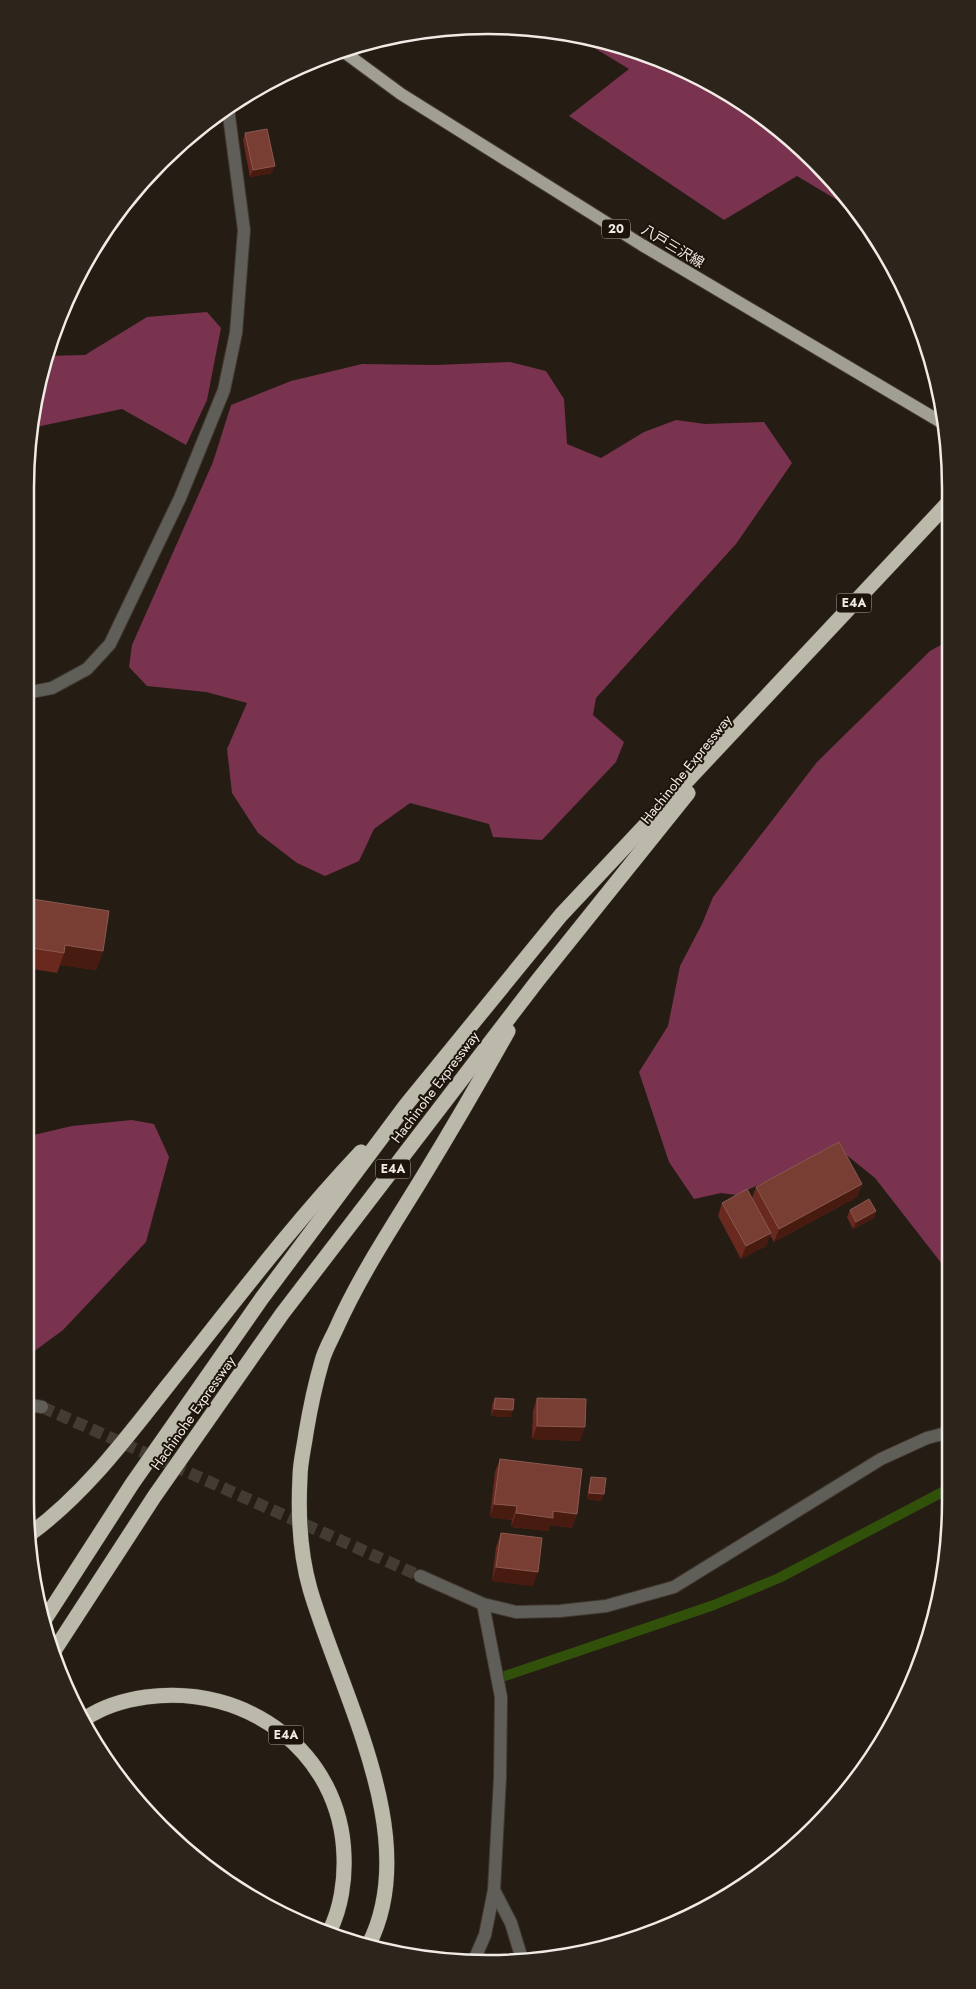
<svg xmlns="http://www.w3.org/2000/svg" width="976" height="1989" viewBox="0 0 976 1989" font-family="Jost,'Noto Sans JP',sans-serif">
	<rect width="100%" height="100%" fill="#251c14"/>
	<g fill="#79334e">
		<polygon points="573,35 608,41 693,73 793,140 859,213 797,176 724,220 569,116 629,69"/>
		<polygon points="207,312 221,328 207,400 186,445 122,409 31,428 41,368 45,356 85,355 147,317"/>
		<polygon points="510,362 546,371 564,399 567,444 601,458 644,432 676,420 705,424 764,422 792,463 736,544 596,698 593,715 624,742 616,762 542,840 493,837 489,824 410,803 374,829 359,861 325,876 297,863 258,833 232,793 227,749 247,703 206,692 147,686 129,667 132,645 213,462 231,405 291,381 362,364 435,365"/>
		<polygon points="948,641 949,1273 875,1178 839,1149 736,1195 721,1193 694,1199 669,1162 639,1072 668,1026 680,966 702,924 713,897 817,762 930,651"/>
		<polygon points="132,1120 154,1124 169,1157 146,1242 63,1330 25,1358 25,1137 72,1126"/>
	</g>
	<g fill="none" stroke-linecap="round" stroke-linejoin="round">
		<polyline stroke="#31510b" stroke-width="10" points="499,1678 714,1605 779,1578 950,1488"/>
		<polyline stroke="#443b33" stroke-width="12" stroke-dasharray="12 6" stroke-linecap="butt" points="42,1407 420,1576"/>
		<defs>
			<g id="street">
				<polyline points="26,693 52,688 87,669 110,644 180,498 224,390 236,333 244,230 228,108"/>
				<polyline points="25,1404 42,1407"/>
				<polyline points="420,1576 483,1604 516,1612 560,1611 606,1606 674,1587 881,1459 927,1438 950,1432"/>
				<polyline points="483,1604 501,1697 500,1778 494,1890 511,1923 522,1959"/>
				<polyline points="475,1958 485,1935 494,1890"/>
			</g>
			<polyline id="primary" points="340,49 401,94 642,245 946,425"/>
			<g id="highway">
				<path d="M 30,1534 C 86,1493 127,1437 169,1384 C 232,1305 292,1225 361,1152"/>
				<polyline points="45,1619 132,1484 262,1298 406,1105 561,915 947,504"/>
				<polyline points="52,1654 154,1497 282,1314 538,980 688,793"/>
				<path d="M 86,1718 C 104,1706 125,1700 146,1697 C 246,1683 341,1752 344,1856 C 345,1880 341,1908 330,1930"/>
				<path d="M 369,1944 C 423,1837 341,1695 310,1589 C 300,1554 298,1514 300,1477 C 300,1463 304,1448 306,1433 C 310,1409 315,1385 322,1361 C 325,1350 331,1340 336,1329 C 359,1277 391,1229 421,1180 C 451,1131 480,1081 508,1031"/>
			</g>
		</defs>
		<use href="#street" stroke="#423931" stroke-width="14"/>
		<use href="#primary" stroke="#423931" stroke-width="14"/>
		<use href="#highway" stroke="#423931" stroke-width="16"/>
		<use href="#street" stroke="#5f5e58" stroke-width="12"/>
		<use href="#primary" stroke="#a19f93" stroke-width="12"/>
		<use href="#highway" stroke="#bbb9aa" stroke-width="15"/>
	</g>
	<g fill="#69291e">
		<polygon points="245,133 272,173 250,177 243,140"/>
		<polygon points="26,898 103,951 96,970 60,965 57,973 26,968"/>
		<polygon points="862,1184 857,1197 774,1242 770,1235 766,1246 741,1259 718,1216 722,1203 752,1198 756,1187"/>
		<polygon points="850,1210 876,1211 874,1218 853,1229 847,1217"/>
		<polygon points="495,1398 511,1417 491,1416 492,1405"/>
		<polygon points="537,1398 580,1441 532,1439 533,1411"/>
		<polygon points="500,1459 577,1514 572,1528 550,1525 548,1531 511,1527 512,1520 490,1517 495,1472"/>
		<polygon points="591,1477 604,1494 601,1501 587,1499 589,1484"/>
		<polygon points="501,1533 533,1586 492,1581 496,1547"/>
	</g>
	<g fill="#481b11">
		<polygon points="275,166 272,173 250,177 253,170"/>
		<polygon points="65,945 103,951 96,970 60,965 64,953"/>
		<polygon points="862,1184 857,1197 774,1242 779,1229"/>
		<polygon points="876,1211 874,1218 853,1229 856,1222"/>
		<polygon points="771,1233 766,1246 741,1259 746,1246"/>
		<polygon points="494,1409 513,1410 511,1417 491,1416"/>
		<polygon points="537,1426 585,1427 580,1441 532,1439"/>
		<polygon points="589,1493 604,1494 601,1501 587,1499"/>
		<polygon points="494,1504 517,1506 512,1520 490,1517"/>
		<polygon points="553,1511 577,1514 572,1528 550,1525 548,1531 511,1527 516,1513"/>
		<polygon points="496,1567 538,1572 533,1586 492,1581"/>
	</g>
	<g fill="#783e33" stroke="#8b594f">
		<polygon points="267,129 275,166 253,170 245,133"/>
		<polygon points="26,898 109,911 103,951 65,945 64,953 26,947"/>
		<polygon points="839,1142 862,1184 779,1229 756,1187"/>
		<polygon points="747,1189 771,1233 746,1246 722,1203"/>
		<polygon points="869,1199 876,1211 856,1222 850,1210"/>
		<polygon points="495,1398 514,1399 513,1410 494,1409"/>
		<polygon points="537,1398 586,1399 585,1427 537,1426"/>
		<polygon points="500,1459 582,1469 577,1514 553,1511 553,1518 516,1513 517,1506 494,1504"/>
		<polygon points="591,1477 606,1478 604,1494 589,1493"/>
		<polygon points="501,1533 542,1538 538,1572 496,1567"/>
	</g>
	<g text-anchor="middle" stroke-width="4" stroke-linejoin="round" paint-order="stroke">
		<g fill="#1c130b" stroke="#b1aaa4" stroke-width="1">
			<rect x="602" y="219.5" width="28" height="19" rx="4"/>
			<rect x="836.5" y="593.5" width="35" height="19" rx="4"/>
			<rect x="375.5" y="1159.5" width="35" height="19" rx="4"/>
			<rect x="268.5" y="1725.5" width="35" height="19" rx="4"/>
		</g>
		<g font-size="12" font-weight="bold" fill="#f1ebe5">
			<text x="616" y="233">20</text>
			<text x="854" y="607">E4A</text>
			<text x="393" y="1173">E4A</text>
			<text x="286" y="1739">E4A</text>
		</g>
		<g font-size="14" fill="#f1ebe5" stroke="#1c130b">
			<text transform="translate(673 246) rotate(31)" y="5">八戸三沢線</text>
			<text transform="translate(686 769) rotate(-51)" y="5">Hachinohe Expressway</text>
			<text transform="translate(435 1087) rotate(-53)" y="5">Hachinohe Expressway</text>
			<text transform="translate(193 1413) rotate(-55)" y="5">Hachinohe Expressway</text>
		</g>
	</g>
	<path d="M0 0H976V1989H0ZM488 34H488A454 454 0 0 1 942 488V1501A454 454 0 0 1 488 1955H488A454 454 0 0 1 34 1501V488A454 454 0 0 1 488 34Z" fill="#2d241c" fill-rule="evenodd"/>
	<path fill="none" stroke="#f1ebe5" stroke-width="2.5" d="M488 34H488A454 454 0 0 1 942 488V1501A454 454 0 0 1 488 1955H488A454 454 0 0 1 34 1501V488A454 454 0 0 1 488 34Z"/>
</svg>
